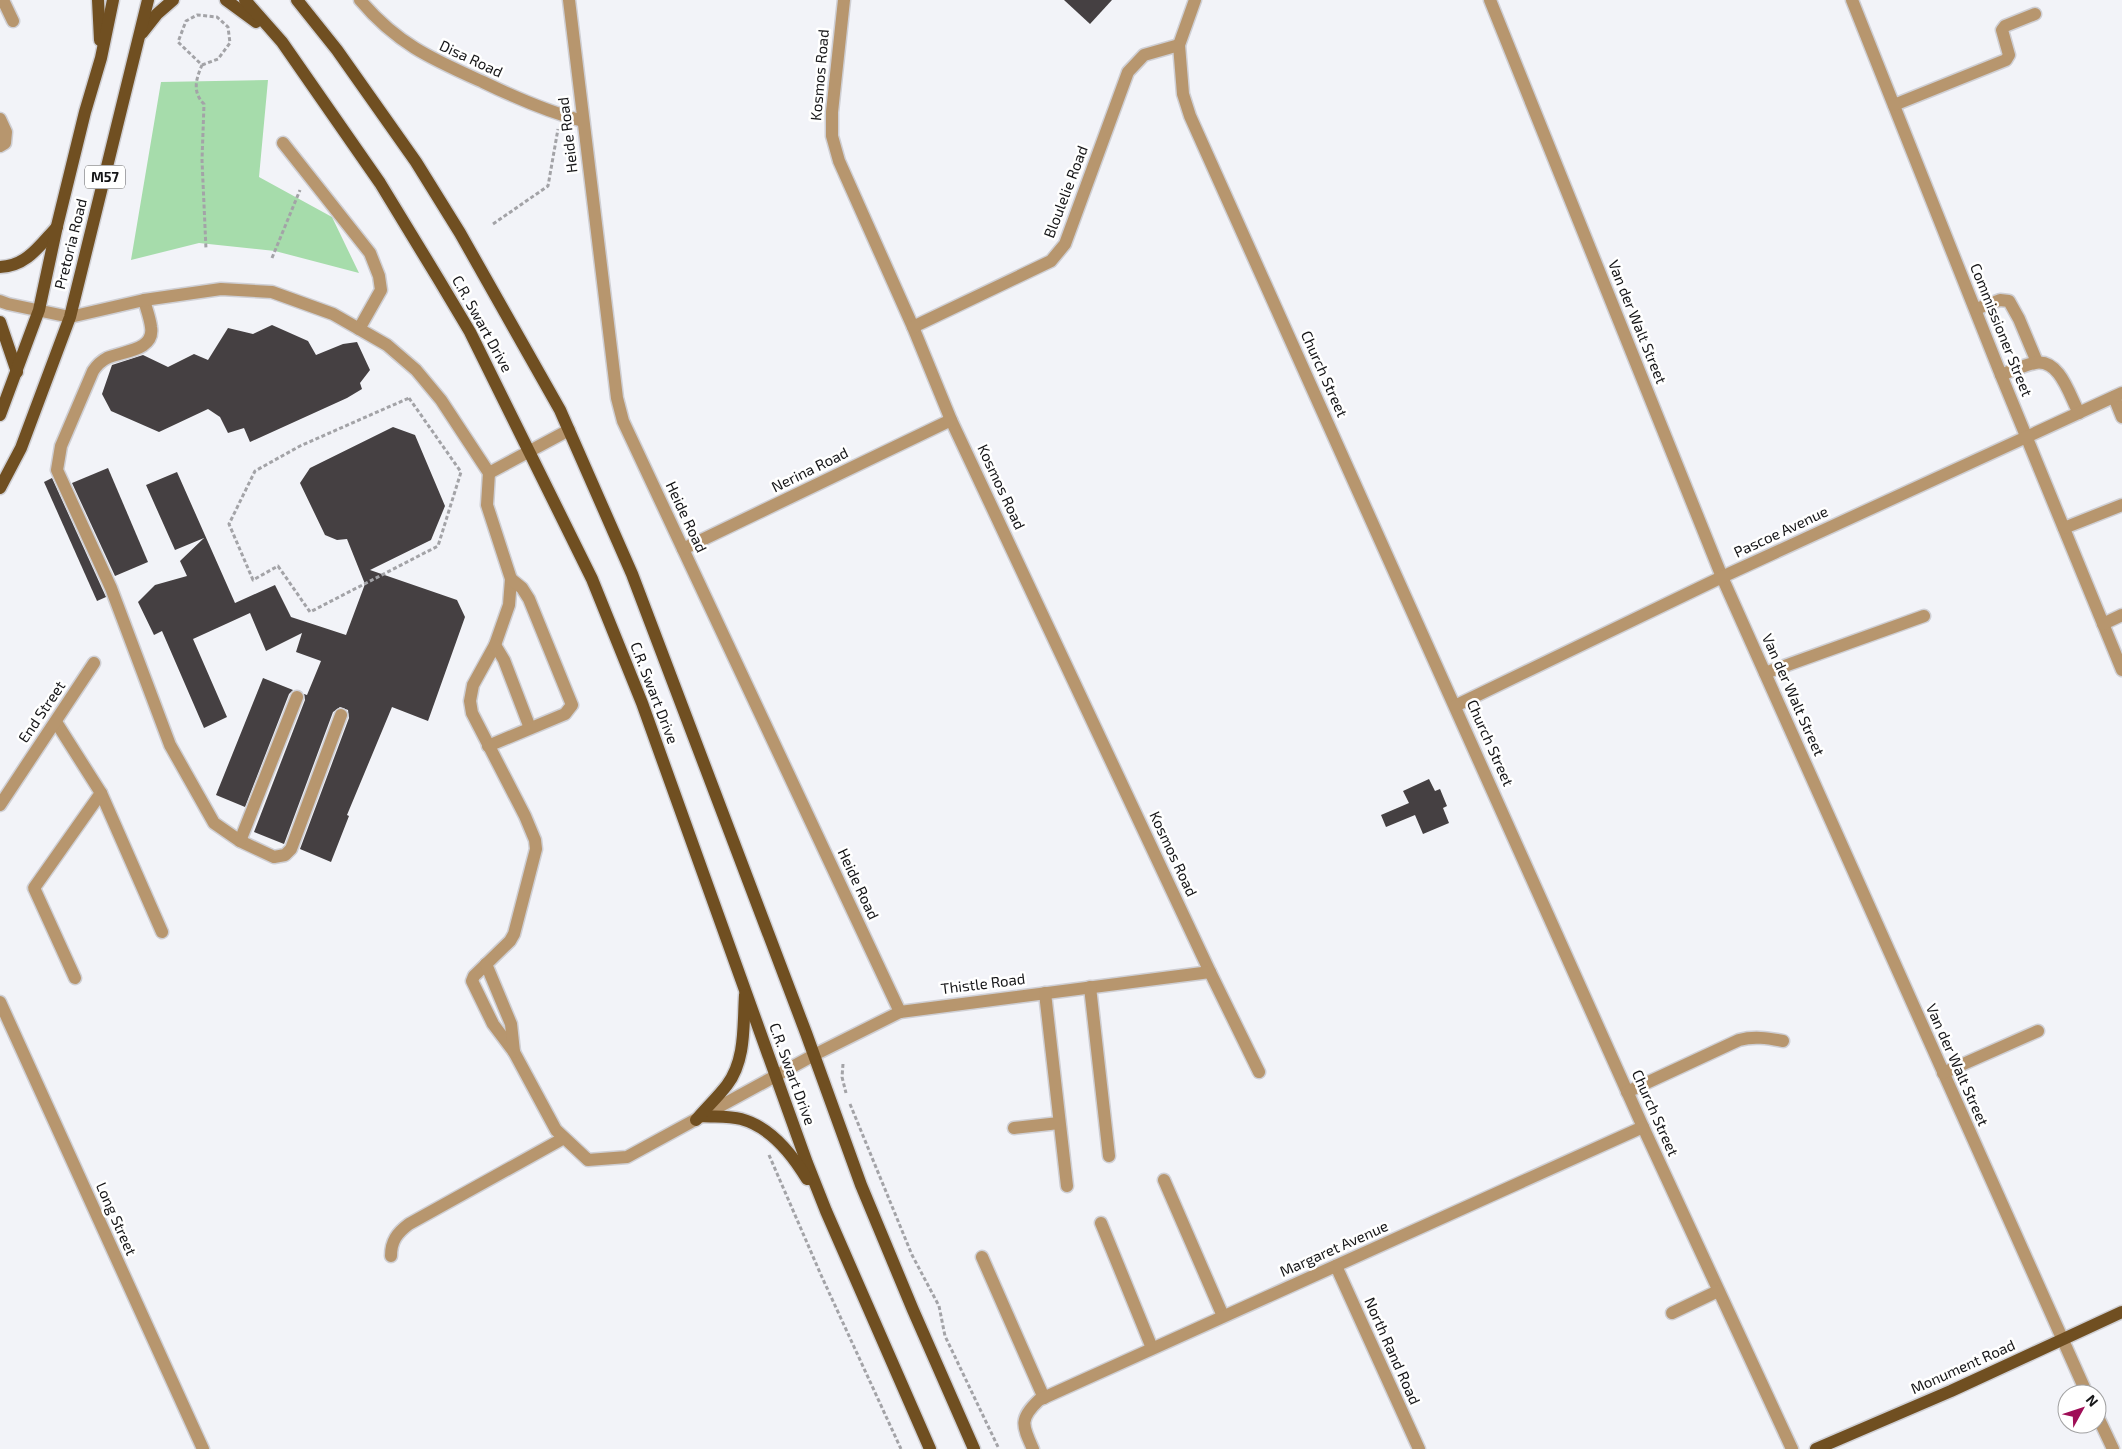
<svg xmlns="http://www.w3.org/2000/svg" width="2122" height="1449" viewBox="0 0 2122 1449" font-family="'Exo 2',sans-serif">
	<style>
		.green { fill: #a6dcab }
		.building { fill: #454042 }
		.lines { fill: none; stroke-linecap: round; stroke-linejoin: round }
		.minor-casing { stroke: #cfcfd4; stroke-width: 15 }
		.major-casing { stroke: #cfcfd4; stroke-width: 15 }
		.path { stroke: #a3a3a7; stroke-width: 3; stroke-dasharray: 4 2.5; stroke-linecap: butt }
		.minor { stroke: #b7966e; stroke-width: 12 }
		.major { stroke: #704f21; stroke-width: 12 }
		.labels { text-anchor: middle; stroke-width: 5; stroke-linejoin: round; paint-order: stroke }
		.shield { fill: #fff; stroke: #5b5b5d; stroke-width: 1 }
		.shield-label { font-size: 14px; font-weight: bold; fill: #151517 }
		.street-label { font-size: 15px; fill: #151517; stroke: #fff }
	</style>
	<rect width="100%" height="100%" fill="#f2f3f8"/>
	<!-- green -->
	<path class="green" d="M268,80L259,177L332,217L359,273L275,251L199,243L131,260L161,82Z"/>
	<!-- building -->
	<g class="building">
		<path d="M1064,0H1112L1090,24Z"/>
		<path d="M272,325L308,341L316,355L343,344L357,342L370,370L360,383L362,389L347,398L250,442L244,428L228,433L220,417L208,409L159,432L111,411L102,394L112,365L143,355L168,367L194,354L208,360L228,328L253,334Z"/>
		<path d="M393,427L415,435L445,506L431,540L370,570L457,600L465,617L428,721L392,707L347,815L349,816L331,862L300,849L349,718L348,710L340,707L333,712L284,844L254,832L305,700L304,694L307,695L321,661L296,652L302,633L266,651L250,613L193,639L227,717L204,728L162,631L154,635L138,602L155,585L187,576L180,561L204,538L175,550L146,485L177,472L235,603L275,585L291,617L346,635L365,584L347,539L337,540L325,535L300,483L310,468Z"/>
		<path d="M108,468L148,562L115,576L72,483Z"/>
		<path d="M52,478L106,597L97,601L44,482Z"/>
		<path d="M263,678L293,690L289,694L245,807L216,795Z"/>
		<path d="M1429,779L1435,791L1440,789L1447,806L1443,808L1449,823L1423,834L1415,815L1386,827L1381,815L1409,803L1403,791Z"/>
	</g>
	<g class="lines">
		<defs>
			<g id="minor">
				<path d="M3,0L13,21"/>
				<path d="M360,0C397,44 432,59 483,82C516,98 548,112 583,121"/>
				<path d="M569,0L617,398L623,421L900,1012"/>
				<path d="M844,0L832,112V136L839,161L913,327L951,420L1210,972L1259,1072"/>
				<path d="M1195,0L1179,45L1183,94L1190,116L1643,1127L1792,1449"/>
				<path d="M1490,0L1722,577L2087,1394"/>
				<path d="M1852,0L2001,375L2122,670"/>
				<path d="M1894,105L2006,60L2009,55L2002,30L2005,26L2035,14"/>
				<path d="M0,119L6,132L5,143L0,146"/>
				<path d="M283,143L370,253L379,276L381,290L359,329"/>
				<path d="M144,300C146,308 150,318 151,327C155,351 122,351 107,358C101,361 97,365 93,371L61,446L57,470L111,588L170,745L214,823L240,841L274,857L285,855L291,849L341,715"/>
				<path d="M0,301L8,304L70,317L144,300L221,289L272,292L333,314L387,345L416,370L441,400L489,473L487,505L511,579L509,605L495,645L473,685L470,701L472,713L525,816L535,840L536,849L514,934L510,941L474,976L472,981L493,1024L514,1052L556,1130L588,1160L627,1157L814,1055L900,1012L1210,972"/>
				<path d="M1976,309L2000,300L2009,301L2019,319L2037,362"/>
				<path d="M913,327L1051,261L1065,244L1128,72L1144,55L1179,45"/>
				<path d="M2001,375C2012,371 2024,365 2035,363C2060,358 2070,397 2079,413"/>
				<path d="M2114,397L2122,417"/>
				<path d="M489,473L569,430"/>
				<path d="M2064,528L2122,505"/>
				<path d="M683,549L951,420"/>
				<path d="M2103,624L2122,615"/>
				<path d="M495,645L504,660L530,728"/>
				<path d="M1765,673L1924,616"/>
				<path d="M1455,706L1722,577L2122,393"/>
				<path d="M56,722L101,793L162,932"/>
				<path d="M488,746L565,714L572,705L529,599L522,588L511,579"/>
				<path d="M0,805L94,663"/>
				<path d="M240,841L297,697"/>
				<path d="M486,964L511,1024L514,1052"/>
				<path d="M75,978L34,888L101,793"/>
				<path d="M1090,987L1109,1156"/>
				<path d="M1045,993L1067,1186"/>
				<path d="M0,1002L203,1449"/>
				<path d="M1943,1073L2038,1031"/>
				<path d="M1627,1092L1739,1040C1754,1036 1767,1038 1783,1041"/>
				<path d="M1014,1128L1059,1123"/>
				<path d="M1164,1180L1223,1316"/>
				<path d="M1101,1223L1152,1348"/>
				<path d="M391,1256C391,1241 397,1233 409,1224L564,1138"/>
				<path d="M982,1257L1044,1398"/>
				<path d="M1336,1266L1419,1449"/>
				<path d="M1672,1313L1718,1291"/>
				<path d="M2097,1415L2113,1449"/>
				<path d="M1033,1449C1022,1425 1019,1419 1039,1400L1643,1127"/>
			</g>
			<g id="major">
				<path d="M98,0L100,40"/>
				<path d="M226,0L256,22"/>
				<path d="M245,0L282,42L380,183L439,280L470,332L592,579L642,703L807,1163L826,1211L930,1449"/>
				<path d="M297,0L337,50L416,162L460,233L560,410L632,574L806,1033L861,1185L913,1310L974,1449"/>
				<path d="M142,33L157,14L173,0"/>
				<path d="M0,267C27,266 40,245 57,227"/>
				<path d="M0,322L17,372"/>
				<path d="M0,415L39,310L57,226L85,112L101,58L113,0"/>
				<path d="M0,488L21,448L70,317L148,0"/>
				<path d="M702,1116C714,1117 729,1116 741,1119C771,1127 792,1154 807,1179"/>
				<path d="M696,1120C706,1108 718,1097 727,1085C746,1060 743,1025 745,995"/>
				<path d="M1816,1449L1951,1391L2122,1312"/>
			</g>
		</defs>
		<!-- minor casing -->
		<use href="#minor" class="minor-casing"/>
		<!-- major casing -->
		<use href="#major" class="major-casing"/>
		<!-- path -->
		<g class="path">
			<path d="M202,65L218,59L230,43L228,27L217,17L197,15L186,21L178,42L202,65C196,79 192,92 204,104L202,160L206,249"/>
			<path d="M493,224L548,186L558,129"/>
			<path d="M272,258L300,190"/>
			<path d="M409,398L461,472L438,546L310,612L278,566L253,580L229,524L255,471L300,446Z"/>
			<path d="M843,1064L842,1077L846,1093"/>
			<path d="M850,1104L912,1255L939,1306L945,1336L999,1449"/>
			<path d="M769,1155L821,1275L901,1449"/>
		</g>
		<!-- minor -->
		<use href="#minor" class="minor"/>
		<!-- major -->
		<use href="#major" class="major"/>
	</g>
	<g class="labels">
		<!-- shield labels -->
		<rect class="shield" x="85" y="165.5" width="40" height="23" rx="4"/>
		<g class="shield-label">
			<text x="105" y="182">M57</text>
		</g>
		<!-- street labels -->
		<g class="street-label">
			<text transform="translate(471 59) rotate(25)" y="5">Disa Road</text>
			<text transform="translate(820 75) rotate(-85)" y="5">Kosmos Road</text>
			<text transform="translate(568 135) rotate(-97)" y="5">Heide Road</text>
			<text transform="translate(1066 192) rotate(-69)" y="5">Bloulelie Road</text>
			<text transform="translate(71 244) rotate(-76)" y="5">Pretoria Road</text>
			<text transform="translate(1637 322) rotate(68)" y="5">Van der Walt Street</text>
			<text transform="translate(482 324) rotate(61)" y="5">C.R. Swart Drive</text>
			<text transform="translate(2001 330) rotate(68)" y="5">Commissioner Street</text>
			<text transform="translate(1324 374) rotate(66)" y="5">Church Street</text>
			<text transform="translate(810 470) rotate(-26)" y="5">Nerina Road</text>
			<text transform="translate(1001 487) rotate(65)" y="5">Kosmos Road</text>
			<text transform="translate(686 517) rotate(65)" y="5">Heide Road</text>
			<text transform="translate(1781 532) rotate(-25)" y="5">Pascoe Avenue</text>
			<text transform="translate(654 693) rotate(69)" y="5">C.R. Swart Drive</text>
			<text transform="translate(1793 695) rotate(66)" y="5">Van der Walt Street</text>
			<text transform="translate(42 712) rotate(-56)" y="5">End Street</text>
			<text transform="translate(1490 743) rotate(66)" y="5">Church Street</text>
			<text transform="translate(1173 854) rotate(65)" y="5">Kosmos Road</text>
			<text transform="translate(858 884) rotate(65)" y="5">Heide Road</text>
			<text transform="translate(983 984) rotate(-7)" y="5">Thistle Road</text>
			<text transform="translate(1957 1065) rotate(66)" y="5">Van der Walt Street</text>
			<text transform="translate(792 1074) rotate(70)" y="5">C.R. Swart Drive</text>
			<text transform="translate(1655 1113) rotate(66)" y="5">Church Street</text>
			<text transform="translate(116 1219) rotate(66)" y="5">Long Street</text>
			<text transform="translate(1334 1249) rotate(-24)" y="5">Margaret Avenue</text>
			<text transform="translate(1392 1351) rotate(66)" y="5">North Rand Road</text>
			<text transform="translate(1963 1367) rotate(-24)" y="5">Monument Road</text>
		</g>
	</g>
	<!-- north arrow -->
	<g transform="translate(2082 1409) rotate(50)"><circle r="24" fill="#ffffff" stroke="#a1a1a2"/>
	<path d="M0-4L9 19L0 12L-9 19Z" fill="#9f0e57"/>
	<text y="-8" font-size="14" font-weight="bold" text-anchor="middle" fill="#151517">N</text>
	</g>
</svg>
